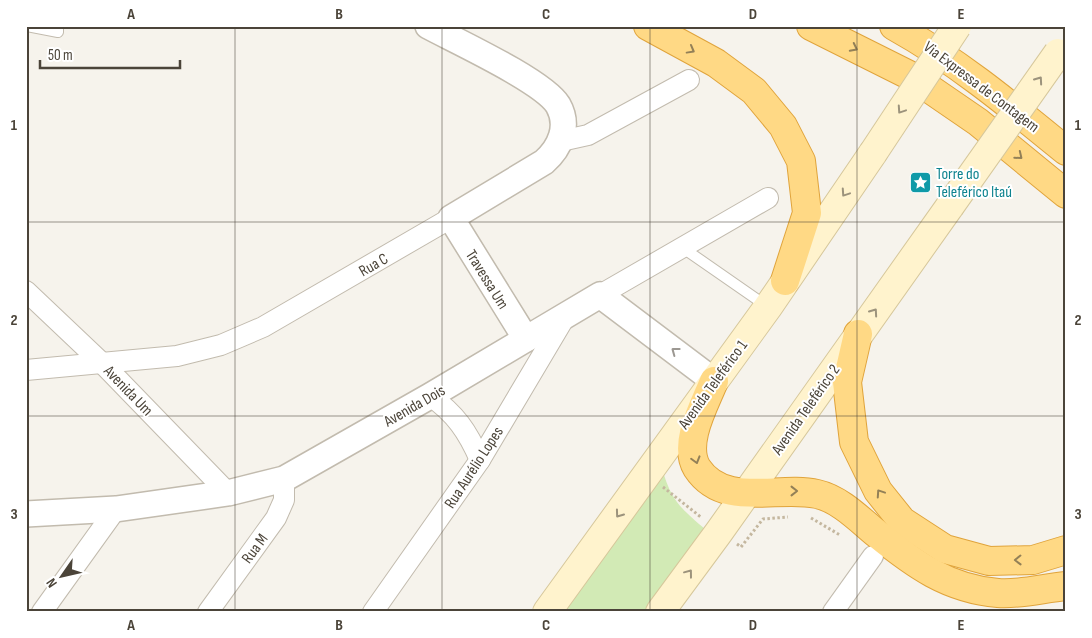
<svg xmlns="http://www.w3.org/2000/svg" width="1092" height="638" viewBox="0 0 1092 638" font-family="'Sofia Sans Condensed',sans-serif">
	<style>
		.park { fill: #d2eab5 }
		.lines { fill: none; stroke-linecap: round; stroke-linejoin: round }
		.service-casing { stroke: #c2bbae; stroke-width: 12 }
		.minor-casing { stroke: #c2bbae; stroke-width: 22 }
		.tertiary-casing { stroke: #c2bbae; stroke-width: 28 }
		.secondary-casing { stroke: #d6c79b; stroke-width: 30 }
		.trunk-casing { stroke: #e0a43c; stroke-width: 30 }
		.path { stroke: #c4b79f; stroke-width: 3; stroke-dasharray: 2.5 2.5; stroke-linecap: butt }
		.service { stroke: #fff; stroke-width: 10 }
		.minor { stroke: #fff; stroke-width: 20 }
		.tertiary { stroke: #fff; stroke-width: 25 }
		.secondary { stroke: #fff3cd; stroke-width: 28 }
		.trunk { stroke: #ffd985; stroke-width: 28 }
		.secondary-bridge-casing { stroke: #d6c79b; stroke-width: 30; stroke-linecap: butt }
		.secondary-bridge { stroke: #fff3cd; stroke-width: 28 }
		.oneway { stroke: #938057 }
		.oneway2 { stroke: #9c937c }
		.oneway3 { stroke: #9c9892 }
		.grid { fill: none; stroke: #4b4439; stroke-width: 1; stroke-opacity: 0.55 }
		.labels { text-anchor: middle; stroke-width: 4; stroke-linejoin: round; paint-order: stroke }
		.street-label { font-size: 16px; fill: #4b4439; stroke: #fff }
		.culture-label { font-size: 16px; fill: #0d838f; stroke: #fff; text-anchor: start }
		.neatline { fill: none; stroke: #4b4439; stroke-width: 2 }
		.grid-label { font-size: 16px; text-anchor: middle; font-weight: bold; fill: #4b4439 }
	</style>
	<rect width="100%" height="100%" fill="#f6f3ec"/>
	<!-- park -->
	<path class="park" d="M661,464C670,499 679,507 705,529L647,612H557Z"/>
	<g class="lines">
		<defs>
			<g id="service">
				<path d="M27,26L58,32V26"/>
				<path d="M683,248L768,307"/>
			</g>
			<g id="minor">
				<path d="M561,141L588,135L689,80"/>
				<path d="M26,291L102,363L228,493"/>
				<path d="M600,295L768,198"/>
				<path d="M26,370L177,356L221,345L263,327L451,218"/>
				<path d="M430,396C455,413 468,432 480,460"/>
				<path d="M42,612L116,509"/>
				<path d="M208,612L276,518L284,500V479"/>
				<path d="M373,612L480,460L565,317"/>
				<path d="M833,612L873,556"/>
			</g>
			<g id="tertiary">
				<path d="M428,26C456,41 543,81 558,105C570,126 560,148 544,162L451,218L526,339"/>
				<path d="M26,514L116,509L228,493L284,479L430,396L600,295L714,381"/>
			</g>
			<g id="secondary">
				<path d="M547,612L768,307L873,153"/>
				<path d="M660,612L719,532L950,206"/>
			</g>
			<g id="trunk">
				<path d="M648,26L716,63L754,91L783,126L801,161L807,213L785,281"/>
				<path d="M811,26L911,76L978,122L1066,194"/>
				<path d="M894,26C957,61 1011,106 1066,151"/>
				<path d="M858,334L847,382L854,442L878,491L902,521L945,549L989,561L1033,560L1066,550"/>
				<path d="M714,381C705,404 682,443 697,468C724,509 778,485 817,494C840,499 860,520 877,534C914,564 948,589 998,593C1019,595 1044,588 1066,586"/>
			</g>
		</defs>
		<!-- service casing -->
		<use href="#service" class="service-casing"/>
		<!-- minor casing -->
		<use href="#minor" class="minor-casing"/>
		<!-- tertiary casing -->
		<use href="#tertiary" class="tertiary-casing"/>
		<!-- secondary casing -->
		<use href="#secondary" class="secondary-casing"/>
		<!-- trunk casing -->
		<use href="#trunk" class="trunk-casing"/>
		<!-- path -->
		<g class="path">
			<path d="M663,487L702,518"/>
			<path d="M811,518L840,535"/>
			<path d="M737,544L741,547L763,519L788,517"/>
		</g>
		<!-- service -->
		<use href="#service" class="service"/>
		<!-- minor -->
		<use href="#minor" class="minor"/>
		<!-- tertiary -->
		<use href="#tertiary" class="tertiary"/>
		<!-- secondary -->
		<use href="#secondary" class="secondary"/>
		<!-- trunk -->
		<use href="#trunk" class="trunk"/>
		<defs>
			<g id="secondary-bridge">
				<path d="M873,153L957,26"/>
				<path d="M950,206L1058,53"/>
			</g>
		</defs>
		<!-- secondary-bridge casing -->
		<use href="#secondary-bridge" class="secondary-bridge-casing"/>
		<!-- secondary-bridge -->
		<use href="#secondary-bridge" class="secondary-bridge"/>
	</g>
	<!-- one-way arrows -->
	<defs><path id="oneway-chevron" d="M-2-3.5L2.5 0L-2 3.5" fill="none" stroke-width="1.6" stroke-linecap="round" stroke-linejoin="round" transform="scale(1.25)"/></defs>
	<g class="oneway">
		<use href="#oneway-chevron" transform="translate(854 48) rotate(27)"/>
		<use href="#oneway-chevron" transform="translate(691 50) rotate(29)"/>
		<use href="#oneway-chevron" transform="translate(1019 156) rotate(39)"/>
		<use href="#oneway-chevron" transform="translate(696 460) rotate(74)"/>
		<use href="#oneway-chevron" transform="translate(794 491)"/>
		<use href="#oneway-chevron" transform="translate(880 493) rotate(-124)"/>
		<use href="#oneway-chevron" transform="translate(1018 560) rotate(179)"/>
	</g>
	<g class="oneway2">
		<use href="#oneway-chevron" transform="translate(1039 80) rotate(-55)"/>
		<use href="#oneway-chevron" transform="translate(901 110) rotate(124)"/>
		<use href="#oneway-chevron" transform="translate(845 193) rotate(124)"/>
		<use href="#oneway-chevron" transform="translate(874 312) rotate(-55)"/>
		<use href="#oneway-chevron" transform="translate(619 514) rotate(126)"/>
		<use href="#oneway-chevron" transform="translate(689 573) rotate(-53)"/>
	</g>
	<use class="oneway3" href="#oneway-chevron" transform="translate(675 351) rotate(-143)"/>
	<!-- grid -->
	<path class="grid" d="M235,26V612M442,26V612M650,26V612M857,26V612M26,222H1066M26,416H1066"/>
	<!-- icons -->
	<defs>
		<symbol id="sight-square" viewBox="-11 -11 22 22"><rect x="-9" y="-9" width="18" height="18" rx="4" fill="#0f9aa8" stroke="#fff"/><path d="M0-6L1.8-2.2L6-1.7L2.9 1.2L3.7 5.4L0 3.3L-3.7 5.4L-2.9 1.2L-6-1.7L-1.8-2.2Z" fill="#fff"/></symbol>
	</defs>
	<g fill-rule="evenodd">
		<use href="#sight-square" x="908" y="170" width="25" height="25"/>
	</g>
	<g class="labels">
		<!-- street labels -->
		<g class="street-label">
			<text transform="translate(982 86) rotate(37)" y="6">Via Expressa de Contagem</text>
			<text transform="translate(373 264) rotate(-30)" y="6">Rua C</text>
			<text transform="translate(488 279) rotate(58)" y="6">Travessa Um</text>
			<text transform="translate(712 384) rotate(-54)" y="6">Avenida Teleférico 1</text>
			<text transform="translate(129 390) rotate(46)" y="6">Avenida Um</text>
			<text transform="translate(414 405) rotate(-30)" y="6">Avenida Dois</text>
			<text transform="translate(805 409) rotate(-55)" y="6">Avenida Teleférico 2</text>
			<text transform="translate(473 467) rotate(-57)" y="6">Rua Aurélio Lopes</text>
			<text transform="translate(254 548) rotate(-54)" y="6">Rua M</text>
		</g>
		<!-- culture labels -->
		<g class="culture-label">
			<text x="936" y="179">Torre do<tspan x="936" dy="18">Teleférico Itaú</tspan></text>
		</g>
	</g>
	<!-- border -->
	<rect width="1092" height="638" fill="none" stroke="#ffffff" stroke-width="55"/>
	<!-- north arrow -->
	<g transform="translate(62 576) rotate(236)" stroke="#ffffff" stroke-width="4" paint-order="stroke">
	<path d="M0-4L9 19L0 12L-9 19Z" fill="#4b4439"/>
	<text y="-8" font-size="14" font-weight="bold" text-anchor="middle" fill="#4b4439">N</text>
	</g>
	<!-- scale -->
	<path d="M40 60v8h140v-8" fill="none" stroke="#4b4439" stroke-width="2.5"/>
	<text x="48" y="60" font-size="15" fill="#4b4439" stroke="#ffffff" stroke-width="4" paint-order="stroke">50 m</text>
	<rect x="28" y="28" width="1036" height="582" class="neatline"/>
	<g class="grid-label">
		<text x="131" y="19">A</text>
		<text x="339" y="19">B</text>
		<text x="546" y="19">C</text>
		<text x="753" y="19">D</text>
		<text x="961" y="19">E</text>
		<text x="14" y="130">1</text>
		<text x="1078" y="130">1</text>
		<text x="14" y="325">2</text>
		<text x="1078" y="325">2</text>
		<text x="14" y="519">3</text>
		<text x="1078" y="519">3</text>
		<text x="131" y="630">A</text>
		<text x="339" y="630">B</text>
		<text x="546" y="630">C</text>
		<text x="753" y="630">D</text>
		<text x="961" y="630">E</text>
	</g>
</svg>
